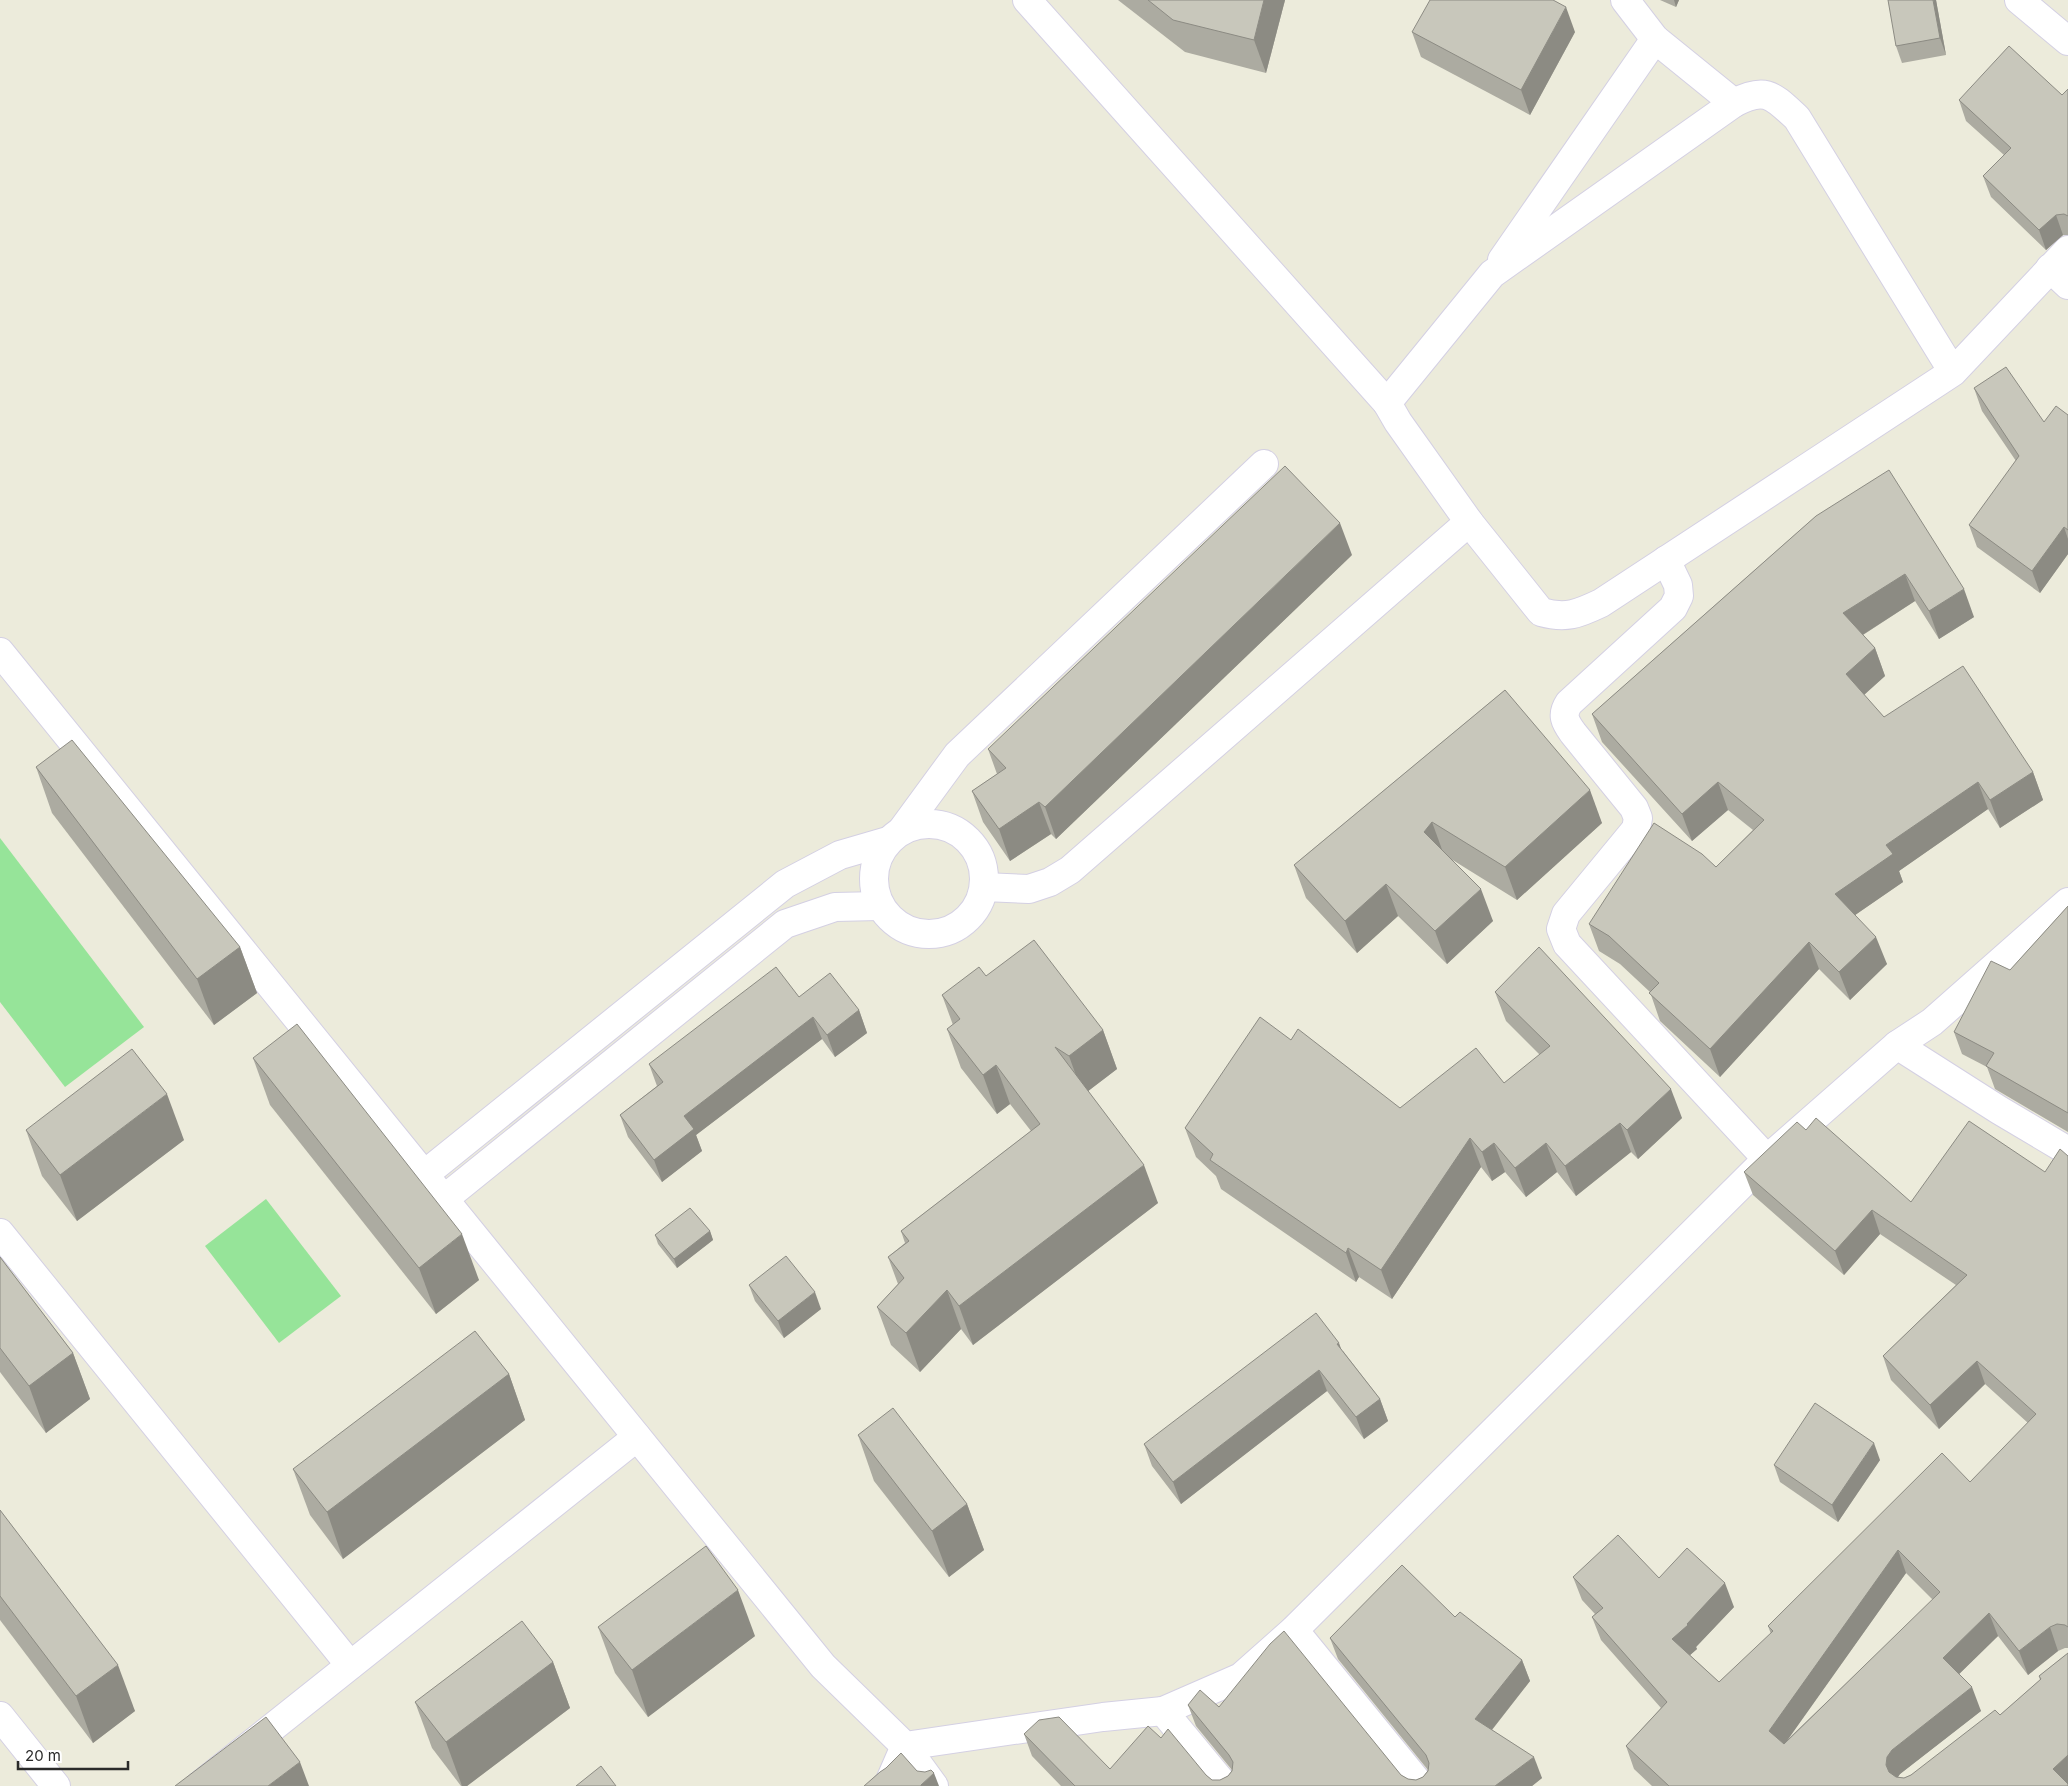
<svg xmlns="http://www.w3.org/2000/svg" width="2068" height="1786" viewBox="0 0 2068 1786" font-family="Inter,sans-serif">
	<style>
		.green { fill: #96e499 }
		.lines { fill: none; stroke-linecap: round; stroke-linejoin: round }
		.minor-casing { stroke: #d4d0e3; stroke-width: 30 }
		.tertiary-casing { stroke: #d4d0e3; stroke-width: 30 }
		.minor { stroke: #fff; stroke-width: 28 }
		.tertiary { stroke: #fff; stroke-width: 28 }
		.wall { fill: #acaba1; fill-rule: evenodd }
		.shaded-wall { fill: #8c8b83 }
		.building { fill: #c8c7bb; stroke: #8c8b83; fill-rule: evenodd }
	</style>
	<rect width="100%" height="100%" fill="#ecebdb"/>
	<!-- green -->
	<g class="green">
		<path d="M0,838L144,1027L65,1087L0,1002Z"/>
		<path d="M266,1199L341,1296L279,1343L205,1246Z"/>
	</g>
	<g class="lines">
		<defs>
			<g id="minor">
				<path d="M1027,0L1387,403"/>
				<path d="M1625,0L1655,39L1734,103"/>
				<path d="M2019,0L2068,41"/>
				<path d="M1502,260L1655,39"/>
				<path d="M2050,268L2068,285"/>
				<path d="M1953,372L1797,118C1773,96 1766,86 1734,103L1492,274L1387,403L1398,422L1469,522L1541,612C1566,619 1578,614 1601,603L1953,372L2068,250"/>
				<path d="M1666,560L1678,585L1679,596L1673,608L1569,703C1561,715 1565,722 1573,733L1634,808L1638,818L1636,829L1566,914L1561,929L1567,944L1767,1159"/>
				<circle cx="929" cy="879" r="55"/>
				<path d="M902,830L957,755L1264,464"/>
				<path d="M984,887L1029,889L1050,882L1070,870L1469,522"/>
				<path d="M1897,1045L1932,1022L2068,902"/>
				<path d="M425,1174L785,884L840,855L888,841"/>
				<path d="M444,1199L785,924L835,907L879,906"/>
				<path d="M0,1233L350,1665"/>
				<path d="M1294,1630L1421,1786"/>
				<path d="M1163,1711L1225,1786"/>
				<path d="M0,1716L56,1786"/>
				<path d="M199,1786L637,1437"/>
				<path d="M886,1786L889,1783L905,1746L934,1786"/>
			</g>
			<path id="tertiary" d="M0,652L823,1666L905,1746L1103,1717L1163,1711L1241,1677L1294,1630L1767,1159L1897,1045L1999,1110L2068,1151"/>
		</defs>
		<!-- minor casing -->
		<use href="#minor" class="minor-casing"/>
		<!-- tertiary casing -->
		<use href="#tertiary" class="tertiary-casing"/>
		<!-- minor -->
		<use href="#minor" class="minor"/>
		<!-- tertiary -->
		<use href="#tertiary" class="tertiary"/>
	</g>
	<!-- wall -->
	<g class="wall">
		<path d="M1118,0H1285L1266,73L1185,52Z"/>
		<path d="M1660,0H1679L1676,7Z"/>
		<path d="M1936,0L1946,55L1902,63L1896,46Z"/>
		<path d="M1412,32H1575L1530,115L1421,57Z"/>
		<path d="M2068,89V235H2063L2046,250L1991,197L1983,176L2004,155L1966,121L1959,100L2062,95Z"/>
		<path d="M1974,388L2044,422L2068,415V554L2040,593L1977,547L1969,525L2016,461L1982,411Z"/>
		<path d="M1816,516L1974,617L1939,639L1915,601L1863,635L1875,648L1885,676L1864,695L1884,717L2033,772L2043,800L2000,828L1988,809L1899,871L1903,882L1855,915L1887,964L1850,1000L1819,969L1720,1077L1660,1021L1650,992L1620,964L1599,951L1589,924L1716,867L1753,830L1728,810L1692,841L1602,742L1592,714Z"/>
		<path d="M1352,555L1056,839L1051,834L1010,861L983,822L972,791L997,774L988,749Z"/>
		<path d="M1505,690L1602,823L1517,900L1451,859L1493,921L1447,964L1398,916L1357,953L1306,898L1294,865Z"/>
		<path d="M36,767L240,947L257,993L214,1025L52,813Z"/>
		<path d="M2068,906V1132L1995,1089L1987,1067L1962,1054L1954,1032Z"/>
		<path d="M986,976L1103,1030L1117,1069L1088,1091L1158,1203L973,1345L961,1329L920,1372L891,1345L877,1307L898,1284L888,1257L905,1243L901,1231L1031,1131L1010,1104L997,1114L961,1068L947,1029L953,1025L942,995Z"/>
		<path d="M1495,992L1682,1118L1638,1159L1631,1152L1576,1196L1557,1172L1526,1197L1505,1172L1492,1181L1481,1167L1392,1299L1359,1277L1356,1282L1221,1189L1216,1176L1196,1157L1185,1128L1291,1040L1400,1108L1504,1083L1540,1055L1506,1021Z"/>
		<path d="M799,997L859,1010L867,1033L835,1057L822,1039L696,1135L702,1151L662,1182L628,1137L620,1115L657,1086L649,1064Z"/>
		<path d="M253,1058L479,1280L436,1314L270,1105Z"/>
		<path d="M26,1130L184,1140L77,1221L42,1176Z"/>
		<path d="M1806,1130L1911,1202L2045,1172L2068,1156V1648H2065L2058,1651L2028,1675L1998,1636L1959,1674L1981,1711L1900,1774L1898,1777L1904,1778L1911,1775L2000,1715L2040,1680L2039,1676L2068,1653V1786H1652L1634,1769L1626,1746L1661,1708L1601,1640L1592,1617L1595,1614L1582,1600L1573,1577L1659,1578L1734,1607L1696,1647L1697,1649L1690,1655L1719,1682L1771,1634L1768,1626L1970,1482L2028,1423L1985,1384L1939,1429L1891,1380L1883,1356L1956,1285L1880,1234L1844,1275L1753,1195L1744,1172ZM1906,1573L1933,1600L1787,1740Z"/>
		<path d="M710,1231L713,1240L677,1268L658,1244L655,1235Z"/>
		<path d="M0,1257L73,1353L90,1399L46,1433L0,1372Z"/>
		<path d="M749,1285L821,1309L784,1338L755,1301Z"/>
		<path d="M1343,1351L1380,1399L1388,1421L1364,1439L1327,1391L1181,1504L1152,1466L1144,1444Z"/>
		<path d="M509,1374L525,1420L343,1559L310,1515L293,1469Z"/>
		<path d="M858,1435L967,1504L984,1550L949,1577L874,1481Z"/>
		<path d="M1880,1460L1838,1522L1780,1482L1774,1465Z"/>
		<path d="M0,1510L135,1711L93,1743L0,1620Z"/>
		<path d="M1455,1617L1522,1660L1530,1681L1492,1730L1542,1778L1532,1786H1061L1032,1756L1024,1734L1110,1769L1161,1738L1206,1775L1212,1780H1220L1228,1776L1232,1770L1196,1726L1188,1705L1219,1707L1401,1775L1408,1779L1416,1780L1423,1777L1428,1770L1338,1659L1330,1638Z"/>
		<path d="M598,1627L755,1636L648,1717L615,1673Z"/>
		<path d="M553,1662L570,1708L467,1786H461L432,1748L415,1702Z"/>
	</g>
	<!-- shaded-wall -->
	<g class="shaded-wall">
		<path d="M1264,0H1285L1266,73L1254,40Z"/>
		<path d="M1674,0H1679L1676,7Z"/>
		<path d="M1933,0H1936L1946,55L1940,38Z"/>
		<path d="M1566,7L1575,32L1530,115L1521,90Z"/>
		<path d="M2056,215L2063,235L2046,250L2039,230Z"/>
		<path d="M1340,523L1352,555L1056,839L1045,807Z"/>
		<path d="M2064,527L2068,539V554L2040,593L2032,571Z"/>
		<path d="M1905,574L1915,601L1853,641L1843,613Z"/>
		<path d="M1964,589L1974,617L1939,639L1929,611Z"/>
		<path d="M1875,648L1885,676L1856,702L1846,674Z"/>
		<path d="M2033,772L2043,800L2000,828L1990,800Z"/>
		<path d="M1718,782L1728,810L1692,841L1682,814Z"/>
		<path d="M1978,782L1988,809L1899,871L1903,882L1845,922L1835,894L1886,845Z"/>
		<path d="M1590,790L1602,823L1517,900L1505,867Z"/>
		<path d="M1039,802L1051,834L1010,861L999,829Z"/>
		<path d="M1432,822L1444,855L1424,832Z"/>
		<path d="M1386,884L1398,916L1357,953L1345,921Z"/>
		<path d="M1481,889L1493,921L1447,964L1435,931Z"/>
		<path d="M1876,937L1887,964L1850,1000L1839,972Z"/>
		<path d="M1809,942L1819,969L1720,1077L1710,1049Z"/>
		<path d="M240,947L257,993L214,1025L197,979Z"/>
		<path d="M859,1010L867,1033L835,1057L827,1035Z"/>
		<path d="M813,1017L822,1039L696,1135L702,1151L662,1182L654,1160L684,1116Z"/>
		<path d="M1103,1030L1117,1069L1083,1095L1069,1056Z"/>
		<path d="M996,1065L1010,1104L997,1114L983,1075Z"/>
		<path d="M1671,1089L1682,1118L1638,1159L1627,1130Z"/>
		<path d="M167,1094L184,1140L77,1221L60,1175Z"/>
		<path d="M1620,1123L1631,1152L1576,1196L1565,1166Z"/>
		<path d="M1470,1138L1481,1167L1392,1299L1381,1270Z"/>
		<path d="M1494,1143L1505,1172L1492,1181L1482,1152Z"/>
		<path d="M1546,1143L1557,1172L1526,1197L1515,1168Z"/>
		<path d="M1144,1165L1158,1203L973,1345L959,1306Z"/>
		<path d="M1872,1210L1880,1234L1844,1275L1835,1251Z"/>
		<path d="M710,1231L713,1240L677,1268L674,1259Z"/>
		<path d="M462,1234L479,1280L436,1314L419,1268Z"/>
		<path d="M1348,1248L1359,1277L1356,1282L1346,1253Z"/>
		<path d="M947,1290L961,1329L920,1372L906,1333Z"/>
		<path d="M815,1292L821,1309L784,1338L778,1321Z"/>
		<path d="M1339,1343L1347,1365L1337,1344Z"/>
		<path d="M73,1353L90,1399L46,1433L29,1386Z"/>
		<path d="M1977,1361L1985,1384L1939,1429L1930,1405Z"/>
		<path d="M1319,1370L1327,1391L1181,1504L1173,1482Z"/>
		<path d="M509,1374L525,1420L343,1559L327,1512Z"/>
		<path d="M1380,1399L1388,1421L1364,1439L1356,1417Z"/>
		<path d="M1874,1443L1880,1460L1838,1522L1832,1505Z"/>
		<path d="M967,1504L984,1550L949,1577L932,1531Z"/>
		<path d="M1898,1550L1906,1573L1777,1755L1769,1731Z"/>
		<path d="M1725,1583L1734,1607L1696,1647L1697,1649L1681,1663L1672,1639Z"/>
		<path d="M738,1590L755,1636L648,1717L632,1670Z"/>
		<path d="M1989,1613L1998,1636L1952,1681L1943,1658Z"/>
		<path d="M2050,1627L2058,1651L2028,1675L2019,1651Z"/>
		<path d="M1522,1660L1530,1681L1483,1741L1475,1719Z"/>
		<path d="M553,1662L570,1708L467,1786H462L446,1742Z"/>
		<path d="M118,1665L135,1711L93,1743L76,1696Z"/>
		<path d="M1972,1687L1981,1711L1900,1774L1895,1781V1786L1886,1765L1887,1757L1892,1750Z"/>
		<path d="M2068,1755V1786L2053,1769Z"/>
		<path d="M1534,1757L1542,1778L1532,1786H1495Z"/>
		<path d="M300,1762L309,1786H268Z"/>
		<path d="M934,1773L939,1786H921V1785Z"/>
	</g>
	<!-- building -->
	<g class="building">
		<path d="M1148,0H1264L1254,40L1173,20Z"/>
		<path d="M1430,0H1553L1566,7L1521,90L1412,32Z"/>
		<path d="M1888,0H1933L1940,38L1896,46Z"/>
		<path d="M2009,46L2062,95L2068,89V216L2064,214L2056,215L2039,230L1983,176L2011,148L1959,100Z"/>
		<path d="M2006,367L2044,422L2056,406L2068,415V530L2064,527L2032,571L1969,525L2019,456L1974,388Z"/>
		<path d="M1285,466L1340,523L1045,807L1039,802L999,829L972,791L1006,768L988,749Z"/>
		<path d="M1889,470L1964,589L1929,611L1905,574L1843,613L1875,648L1846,674L1884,717L1963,666L2033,772L1990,800L1978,782L1886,845L1893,854L1835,894L1876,937L1839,972L1809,942L1710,1049L1649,993L1659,983L1609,936L1589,924L1654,823L1702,854L1716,867L1764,820L1718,782L1682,814L1592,714L1816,516Z"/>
		<path d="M1505,690L1590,790L1505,867L1432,822L1424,832L1481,889L1435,931L1386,884L1345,921L1294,865Z"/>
		<path d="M72,740L240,947L197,979L36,767Z"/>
		<path d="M2068,906V1113L1986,1066L1994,1053L1954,1032L1991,961L2010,970Z"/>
		<path d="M1034,940L1103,1030L1069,1056L1055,1047L1144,1165L959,1306L947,1290L906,1333L877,1307L904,1278L888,1257L909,1241L901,1231L1040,1124L996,1065L983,1075L947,1029L960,1019L942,995L979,967L986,976Z"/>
		<path d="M1539,947L1671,1089L1627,1130L1620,1123L1565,1166L1546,1143L1515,1168L1494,1143L1482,1152L1470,1138L1381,1270L1348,1248L1346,1253L1210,1160L1213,1154L1185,1128L1260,1017L1291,1040L1298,1029L1400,1108L1476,1048L1504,1083L1550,1046L1495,992Z"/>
		<path d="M776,967L799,997L830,973L859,1010L827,1035L813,1017L684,1116L694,1129L654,1160L620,1115L663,1082L649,1064Z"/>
		<path d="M297,1024L462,1234L419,1268L253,1058Z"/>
		<path d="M132,1049L167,1094L60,1175L26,1130Z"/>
		<path d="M1816,1118L1911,1202L1969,1121L2045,1172L2060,1149L2068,1156V1627L2065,1625L2057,1624L2050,1627L2019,1651L1989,1613L1943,1658L1972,1687L1892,1750L1887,1757L1886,1765L1889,1772L1896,1777L1904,1778L1911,1775L1995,1710L2000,1715L2041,1679L2039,1676L2068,1653V1755L2053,1769L2068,1784V1786H1669L1626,1746L1667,1702L1592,1617L1603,1608L1573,1577L1618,1535L1659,1578L1687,1548L1725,1583L1687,1624L1688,1625L1672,1639L1719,1682L1773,1631L1768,1626L1942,1453L1970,1482L2036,1414L1977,1361L1930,1405L1883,1356L1967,1275L1872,1210L1835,1251L1744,1172L1797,1122L1806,1130ZM1898,1550L1940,1592L1784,1744L1769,1731Z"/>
		<path d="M690,1208L710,1231L674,1259L655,1235Z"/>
		<path d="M786,1256L815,1292L778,1321L749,1285Z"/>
		<path d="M0,1257L73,1353L29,1386L0,1348Z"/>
		<path d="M1316,1313L1339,1343L1337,1344L1380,1399L1356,1417L1319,1370L1173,1482L1144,1444Z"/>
		<path d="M475,1331L509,1374L327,1512L293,1469Z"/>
		<path d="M1815,1403L1874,1443L1832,1505L1774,1465Z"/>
		<path d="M893,1408L967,1504L932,1531L858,1435Z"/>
		<path d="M0,1510L118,1665L76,1696L0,1596Z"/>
		<path d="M706,1546L738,1590L632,1670L598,1627Z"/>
		<path d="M1402,1565L1455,1617L1460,1612L1522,1660L1475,1719L1534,1757L1495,1786H1075L1024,1734L1039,1720L1059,1717L1110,1769L1148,1726L1161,1738L1168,1729L1206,1775L1212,1780H1220L1228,1776L1232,1771L1233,1762L1229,1755L1188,1705L1200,1690L1219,1707L1270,1644L1284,1631L1401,1775L1408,1779L1416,1780L1423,1777L1428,1771L1429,1763L1426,1755L1330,1638Z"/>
		<path d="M522,1621L553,1662L446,1742L415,1702Z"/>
		<path d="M266,1717L300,1762L268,1786H175Z"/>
		<path d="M901,1753L917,1771L925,1772L931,1770L934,1773L921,1785V1786H864L880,1772L886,1768Z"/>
		<path d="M601,1766L616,1786H576Z"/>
	</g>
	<!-- scale -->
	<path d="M18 1761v8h110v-8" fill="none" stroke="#2a2a2a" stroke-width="2.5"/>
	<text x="25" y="1761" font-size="15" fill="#2a2a2a" stroke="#ffffff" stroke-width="4" paint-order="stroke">20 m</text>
</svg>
